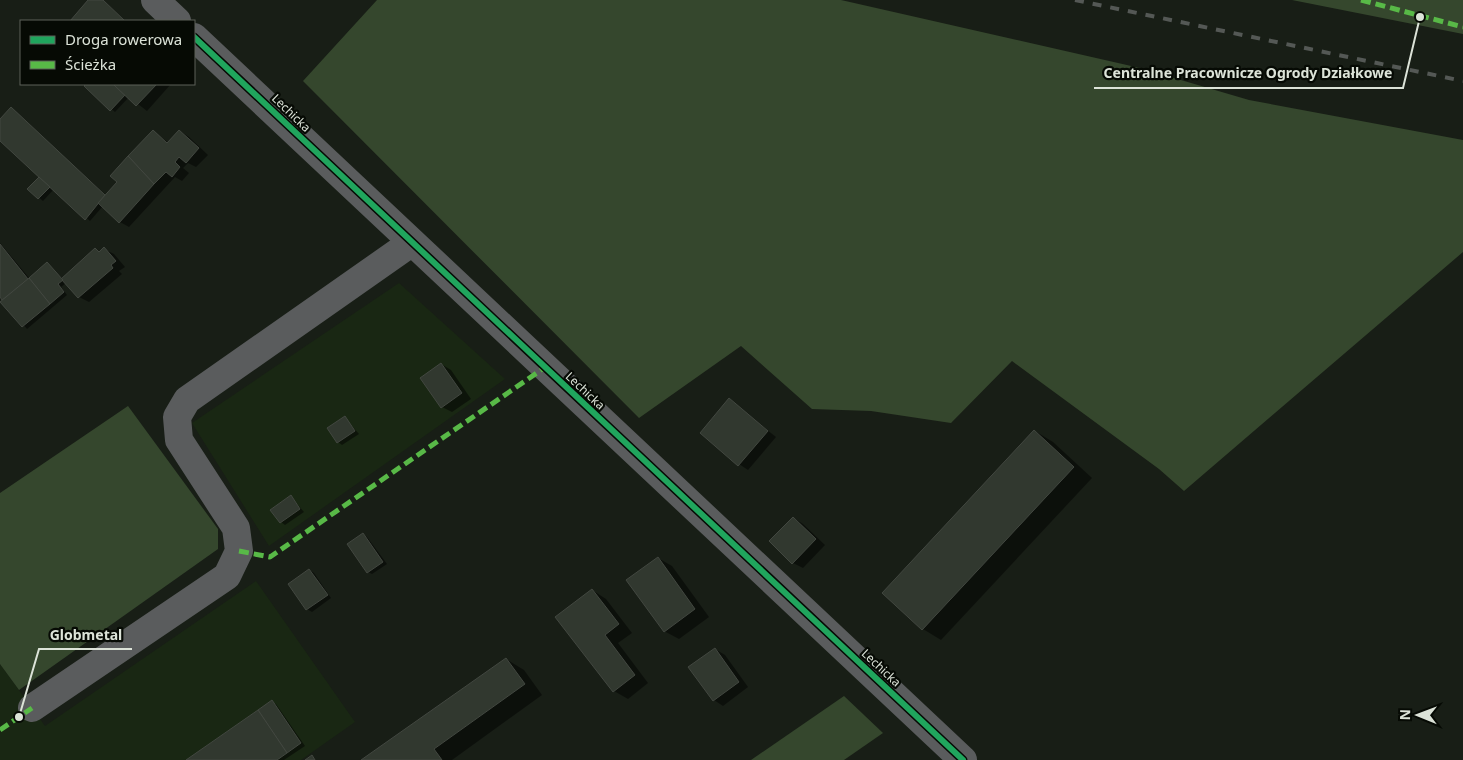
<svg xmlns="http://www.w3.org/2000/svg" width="1463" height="760" viewBox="0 0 1463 760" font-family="'Noto Sans',sans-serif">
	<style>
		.built { fill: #192713 }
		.green { fill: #35472d }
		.shadow { fill: #0007 }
		.building { fill: #31382f; stroke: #424740 }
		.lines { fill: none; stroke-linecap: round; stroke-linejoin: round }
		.minor { stroke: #5a5c5d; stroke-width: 28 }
		.rail { stroke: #545855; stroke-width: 4; stroke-dasharray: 9 9; stroke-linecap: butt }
		.quiet { stroke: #58b947; stroke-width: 5; stroke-dasharray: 10 5; stroke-linecap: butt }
		.cycleway-casing { stroke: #060a04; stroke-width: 9 }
		.cycleway { stroke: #20a55d; stroke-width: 6 }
		.labels { text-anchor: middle; stroke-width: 4.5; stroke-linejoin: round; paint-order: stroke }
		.street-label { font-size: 12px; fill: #dce3d8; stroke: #060a04 }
		.leader { fill: none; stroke: #dce3d8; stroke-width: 2 }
		.callout-dot { fill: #dce3d8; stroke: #060a04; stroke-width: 2 }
		.callout-label { font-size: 14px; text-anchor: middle; font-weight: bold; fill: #dce3d8; stroke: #060a04; stroke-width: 4.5; stroke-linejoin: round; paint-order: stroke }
	</style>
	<rect width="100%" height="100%" fill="#181e16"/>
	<!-- built -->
	<g class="built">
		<path d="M399,283L505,379L269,546L192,423Z"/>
		<path d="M256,581L355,722L301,760H0V664L45,726Z"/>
	</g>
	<!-- green -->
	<g class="green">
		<path d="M377,0H841L1140,68L1249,100L1463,140V252L1184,491L1159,469L1012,361L951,423L871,411L812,409L741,346L639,418L303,81Z"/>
		<path d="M1292,0H1463V34Z"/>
		<path d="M128,406L218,529V549L19,690L0,664V493Z"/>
		<path d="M844,696L883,733L844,760H751Z"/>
	</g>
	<!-- shadow -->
	<g class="shadow">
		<path d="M90,0H103L125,21H71Z"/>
		<path d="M83,84H171L147,111L129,97L115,112Z"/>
		<path d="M11,109L107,196L119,182L153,132L169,143L180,131L189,137L208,155L196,167L188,163L183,168L189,173L182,181L175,177L129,227L120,222L103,206L90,221L54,189L43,201L29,189L41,177L0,139V121Z"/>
		<path d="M0,243L30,279L47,264L63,279L95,250L100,253L104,249L114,254L125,267L119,271L122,274L89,302L79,297L66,283L61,287L67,295L27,329L0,297Z"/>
		<path d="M441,364L451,370L471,399L452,412L442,407Z"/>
		<path d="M729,400L776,437L748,470L739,464Z"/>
		<path d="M345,418L359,434L342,445L338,442Z"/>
		<path d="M1035,431L1053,442L1092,478L941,640L923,629L884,593Z"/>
		<path d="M291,497L304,512L285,525L281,522Z"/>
		<path d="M794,518L803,524L825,545L803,568L793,563Z"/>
		<path d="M363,534L367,537L387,564L372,574L368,572Z"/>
		<path d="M658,558L672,566L709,617L679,639L664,631Z"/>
		<path d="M309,570L314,573L331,598L312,612L307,609Z"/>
		<path d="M592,590L606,599L632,633L618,643L648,683L628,699L614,691Z"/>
		<path d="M715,649L725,655L748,687L723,706L714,700Z"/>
		<path d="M506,659L524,670L542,695L452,760H363Z"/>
		<path d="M272,702L276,704L305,746L284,760H188Z"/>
	</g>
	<!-- building -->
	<g class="building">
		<path d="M88,0H103L125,21H70Z"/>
		<path d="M86,84H113L125,95L110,111L84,86Z"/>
		<path d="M113,84H157L136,106Z"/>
		<path d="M11,107L105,195L85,220L0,141V119Z"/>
		<path d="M153,130L167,143L179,130L199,148L186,163L179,157L175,162L180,167L172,177L166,172L154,184L128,156Z"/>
		<path d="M128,156L154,184L119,223L98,203L117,182L110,176Z"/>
		<path d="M39,177L50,187L38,199L27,189Z"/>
		<path d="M0,244L28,279L2,300L0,297Z"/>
		<path d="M104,247L116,261L111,265L113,268L78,298L61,279L95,248L99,252Z"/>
		<path d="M47,262L63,280L58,284L64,292L50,304L29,278Z"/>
		<path d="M29,278L50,304L22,327L0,302Z"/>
		<path d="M441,363L462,393L441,408L420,378Z"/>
		<path d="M729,398L768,431L738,466L700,433Z"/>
		<path d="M345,416L355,431L337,443L327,428Z"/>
		<path d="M1034,430L1074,467L922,630L882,593Z"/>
		<path d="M291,495L300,509L280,523L270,510Z"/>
		<path d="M793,517L816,539L792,564L769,541Z"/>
		<path d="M363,533L383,562L367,573L347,544Z"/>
		<path d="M658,557L695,609L664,632L626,580Z"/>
		<path d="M309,569L328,595L306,610L288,584Z"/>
		<path d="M592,589L619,624L605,635L635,675L613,692L555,617Z"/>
		<path d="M715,648L739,682L713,701L688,667Z"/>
		<path d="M506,658L525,684L434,749L442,760H361Z"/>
		<path d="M272,700L301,743L287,753L258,710Z"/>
		<path d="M258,710L287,753L277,760H186Z"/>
		<path d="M312,755L315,760H305Z"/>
	</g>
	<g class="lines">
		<!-- minor -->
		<g class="minor">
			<path d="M155,0L177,21"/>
			<path d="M194,37L963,760"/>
			<path d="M32,708L227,576L239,551L236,528L179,440L177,417L187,400L411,243"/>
		</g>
		<!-- rail -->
		<path class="rail" d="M1075,0L1463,81"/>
		<!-- quiet -->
		<g class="quiet">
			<path d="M1361,0L1463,27"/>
			<path d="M239,551L270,557L544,368"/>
			<path d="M0,730L32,708"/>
		</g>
		<defs>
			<path id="cycleway" d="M194,37L963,760"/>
		</defs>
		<!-- cycleway casing -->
		<use href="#cycleway" class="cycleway-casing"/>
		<!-- cycleway -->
		<use href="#cycleway" class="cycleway"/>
	</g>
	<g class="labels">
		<!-- street labels -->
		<g class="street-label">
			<text transform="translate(291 113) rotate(44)" y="4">Lechicka</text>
			<text transform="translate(585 391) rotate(43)" y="4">Lechicka</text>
			<text transform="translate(881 668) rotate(43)" y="4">Lechicka</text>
		</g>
	</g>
	<!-- callouts -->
	<path class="leader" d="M1420 17L1403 88H1094M19 717L39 649H132"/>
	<g class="callout-dot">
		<circle cx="1420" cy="17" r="5"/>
		<circle cx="19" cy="717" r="5"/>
	</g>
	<g class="callout-label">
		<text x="1248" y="78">Centralne Pracownicze Ogrody Działkowe</text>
		<text x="86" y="640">Globmetal</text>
	</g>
	<!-- legend -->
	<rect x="20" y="20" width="175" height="65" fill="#060a04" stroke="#5c6159"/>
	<rect x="30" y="36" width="25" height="8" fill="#20a55d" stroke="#5c6159"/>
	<text x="65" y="45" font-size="15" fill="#dce3d8">Droga rowerowa</text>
	<rect x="30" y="61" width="25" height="8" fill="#58b947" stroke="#5c6159"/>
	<text x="65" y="70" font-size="15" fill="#dce3d8">Ścieżka</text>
	<!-- north arrow -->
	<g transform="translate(1418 715) rotate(271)" stroke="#060a04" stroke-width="4" paint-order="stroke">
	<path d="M0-4L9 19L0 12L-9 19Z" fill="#dce3d8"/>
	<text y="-8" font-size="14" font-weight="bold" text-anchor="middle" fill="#dce3d8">N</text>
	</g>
</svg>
